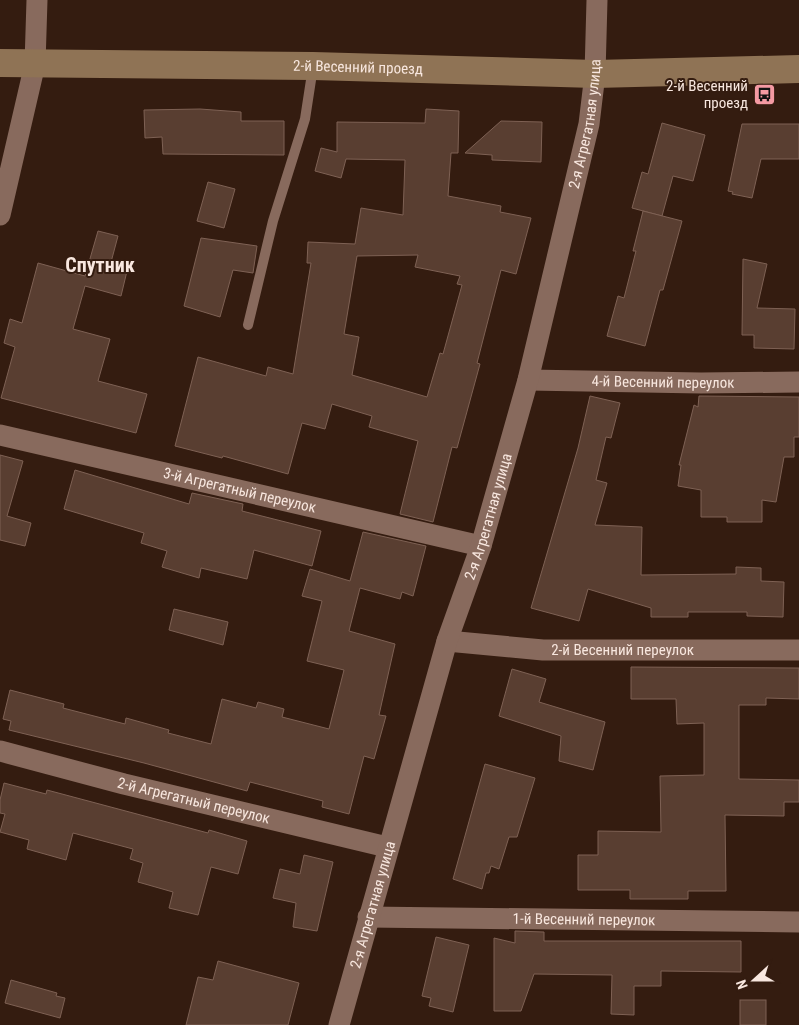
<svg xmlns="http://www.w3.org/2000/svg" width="799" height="1025" viewBox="0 0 799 1025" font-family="'Roboto Condensed',sans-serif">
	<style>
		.building { fill: #593e31; stroke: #7e6154; fill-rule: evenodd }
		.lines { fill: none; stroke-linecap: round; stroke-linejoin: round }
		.lane { stroke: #886a5d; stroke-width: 10 }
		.street { stroke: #886a5d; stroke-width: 21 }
		.secondary { stroke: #8f7355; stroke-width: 28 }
		.labels { text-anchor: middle; stroke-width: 4; stroke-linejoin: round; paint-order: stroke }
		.street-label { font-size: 15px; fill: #f8e7df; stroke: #341c10 }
		.poi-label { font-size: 15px; fill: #f8e7df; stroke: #341c10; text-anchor: end }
		.district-label { font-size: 20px; font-weight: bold; fill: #f8e7df; stroke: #341c10 }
	</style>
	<rect width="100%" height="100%" fill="#341c10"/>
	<!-- building -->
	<g class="building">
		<path d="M200,109L241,112V121H284V155L163,154L162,137L145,138L144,110Z"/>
		<path d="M426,109L459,111L458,153H451L448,196L501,206L500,212L531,218L516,274L501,270L477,363L480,364L457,448L452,447L433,522L400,514L418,441L369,427L372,416L332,404L325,429L302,423L288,474L223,456L222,458L175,446L198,357L266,376L268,367L293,374L311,263H307L308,242L355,244L361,208L403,215L405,160L346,159L341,178L315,171L321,148L337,152V122L425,123ZM418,255L415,267L460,276L457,284L462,285L443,354L440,353L427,397L352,375L359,337L344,334L357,256Z"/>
		<path d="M501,121L542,122L541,162L492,160V155L465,153Z"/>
		<path d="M662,123L705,135L693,181L673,176L662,216L632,208L642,172L648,174Z"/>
		<path d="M742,124H799V159H761L752,198L732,194L733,192L728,191Z"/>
		<path d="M208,182L235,189L224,228L197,221Z"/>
		<path d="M643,211L682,221L663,290H660L645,346L607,336L618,296L624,298L636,251H633Z"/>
		<path d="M98,231L118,236L110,266L127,271L121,296L85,286L73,329L110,339L98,381L147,394L136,433L1,398L15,347L4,343L10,319L22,323L38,263L85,276Z"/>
		<path d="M201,238L257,246L253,273L233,270L220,317L184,306Z"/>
		<path d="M743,259L767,264L757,308L795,309L794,349L754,348V335H742Z"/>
		<path d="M590,396L620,403L611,438L606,437L596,480L607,483L595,525L642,527L641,575L736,574V567L761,568V581L784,582L783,617L747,616V612H688V617H651V608L588,589L579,621L531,608L578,448Z"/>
		<path d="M699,396L799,397V437H794V457H784L776,502L762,500V522H727V517H701V490L678,486L681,465H679L694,405L698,407Z"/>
		<path d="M0,455L23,461L7,516L31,523L25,546L0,540Z"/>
		<path d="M75,470L189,504L192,493L243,504L242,511L321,531L312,566L254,550L247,579L201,568L199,578L162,567L167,551L141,543L144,533L64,509Z"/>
		<path d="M363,532L426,546L413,596L402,592L400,599L360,588L349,631L395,644L379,715L386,716L374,759L364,756L349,814L322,807L323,801L250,782L247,791L144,763L9,730L11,721L3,719L10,690L64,704L63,708L125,724L126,718L169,730L168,733L211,744L222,699L256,708L258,702L284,709L282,717L329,729L344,670L307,661L322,601L302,596L310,569L350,581Z"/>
		<path d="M174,609L228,622L223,645L169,630Z"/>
		<path d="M631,667L799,668V699L766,698V705H739V779L799,780V802H784V816L725,815L726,891H688V899H630V890H578V855H598V831L661,832L660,776L704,775V723L677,724L676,699H631Z"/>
		<path d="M512,669L546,679L539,702L605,722L593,770L559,761L561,736L499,716Z"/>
		<path d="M485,764L535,778L517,837H509L499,869L491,866L489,873H486L482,889L453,879Z"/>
		<path d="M4,783L46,794L47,790L208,833L209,830L247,841L238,874L211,867L198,915L169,908L173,892L138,882L143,863L130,859L133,849L73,833L66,860L27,849L29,840L0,832L5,814L0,813V800Z"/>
		<path d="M304,855L333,862L317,931L293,927L296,903L273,898L280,869L300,874Z"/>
		<path d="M515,931L544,932V941H741V972L661,971V986H634V1015L611,1014L612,975L534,974L521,1011H494V938L515,943Z"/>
		<path d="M436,937L469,945L453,1012L429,1006L431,998L422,996Z"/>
		<path d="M218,961L299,983L288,1025H186L198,977L213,980Z"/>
		<path d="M11,980L57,993L56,996L65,998L60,1018L5,1003Z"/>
		<rect x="740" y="1000" width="26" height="25"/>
	</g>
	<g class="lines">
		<!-- lane -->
		<path class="lane" d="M248,325L273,221L305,119L313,67"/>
		<!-- street -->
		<g class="street">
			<path d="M0,215L35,64L37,0"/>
			<path id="s1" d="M528,380L701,383L799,382"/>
			<path id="s2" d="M0,435L481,546"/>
			<path id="s3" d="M447,641L543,650H799"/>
			<path id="s4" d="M0,751L124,784L387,847"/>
			<path id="s5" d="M368,917L799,922"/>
			<path id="s6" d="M339,1025L447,641L481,546L528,380L589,124L595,74L597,0"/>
		</g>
		<!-- secondary -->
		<path class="secondary" id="s7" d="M0,63L313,66L595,74L799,69"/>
	</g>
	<!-- icons -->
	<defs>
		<symbol id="bus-square" viewBox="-11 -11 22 22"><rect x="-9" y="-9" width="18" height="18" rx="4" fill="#f49aa3" stroke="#341c10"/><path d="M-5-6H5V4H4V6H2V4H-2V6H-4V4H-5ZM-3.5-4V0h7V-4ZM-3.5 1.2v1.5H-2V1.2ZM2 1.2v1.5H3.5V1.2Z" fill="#111"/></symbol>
	</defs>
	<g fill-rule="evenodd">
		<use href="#bus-square" x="752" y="82" width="25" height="25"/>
	</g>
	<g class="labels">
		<!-- street labels -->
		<g class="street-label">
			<text dy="5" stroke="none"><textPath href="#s7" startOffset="358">2-й Весенний проезд</textPath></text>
			<text dy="5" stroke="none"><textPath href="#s6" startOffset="935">2-я Агрегатная улица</textPath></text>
			<text dy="5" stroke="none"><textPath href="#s1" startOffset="135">4-й Весенний переулок</textPath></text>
			<text dy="5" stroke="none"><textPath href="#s2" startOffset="246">3-й Агрегатный переулок</textPath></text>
			<text dy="5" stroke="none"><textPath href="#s6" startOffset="530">2-я Агрегатная улица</textPath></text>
			<text dy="5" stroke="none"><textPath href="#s3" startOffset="176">2-й Весенний переулок</textPath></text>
			<text dy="5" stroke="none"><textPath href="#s4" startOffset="200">2-й Агрегатный переулок</textPath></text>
			<text dy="5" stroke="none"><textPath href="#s6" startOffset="125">2-я Агрегатная улица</textPath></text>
			<text dy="5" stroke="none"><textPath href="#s5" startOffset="216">1-й Весенний переулок</textPath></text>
		</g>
		<!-- poi labels -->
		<g class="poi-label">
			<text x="748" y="91">2-й Весенний<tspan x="748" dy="17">проезд</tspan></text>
		</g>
		<!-- district labels -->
		<g class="district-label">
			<text x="100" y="272">Спутник</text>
		</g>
	</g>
	<!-- north arrow -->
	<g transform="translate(754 980) rotate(249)" stroke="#341c10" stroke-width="4" paint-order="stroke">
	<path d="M0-4L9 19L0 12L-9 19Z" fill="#f8e7df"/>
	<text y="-8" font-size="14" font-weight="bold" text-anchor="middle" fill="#f8e7df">N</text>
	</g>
</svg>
